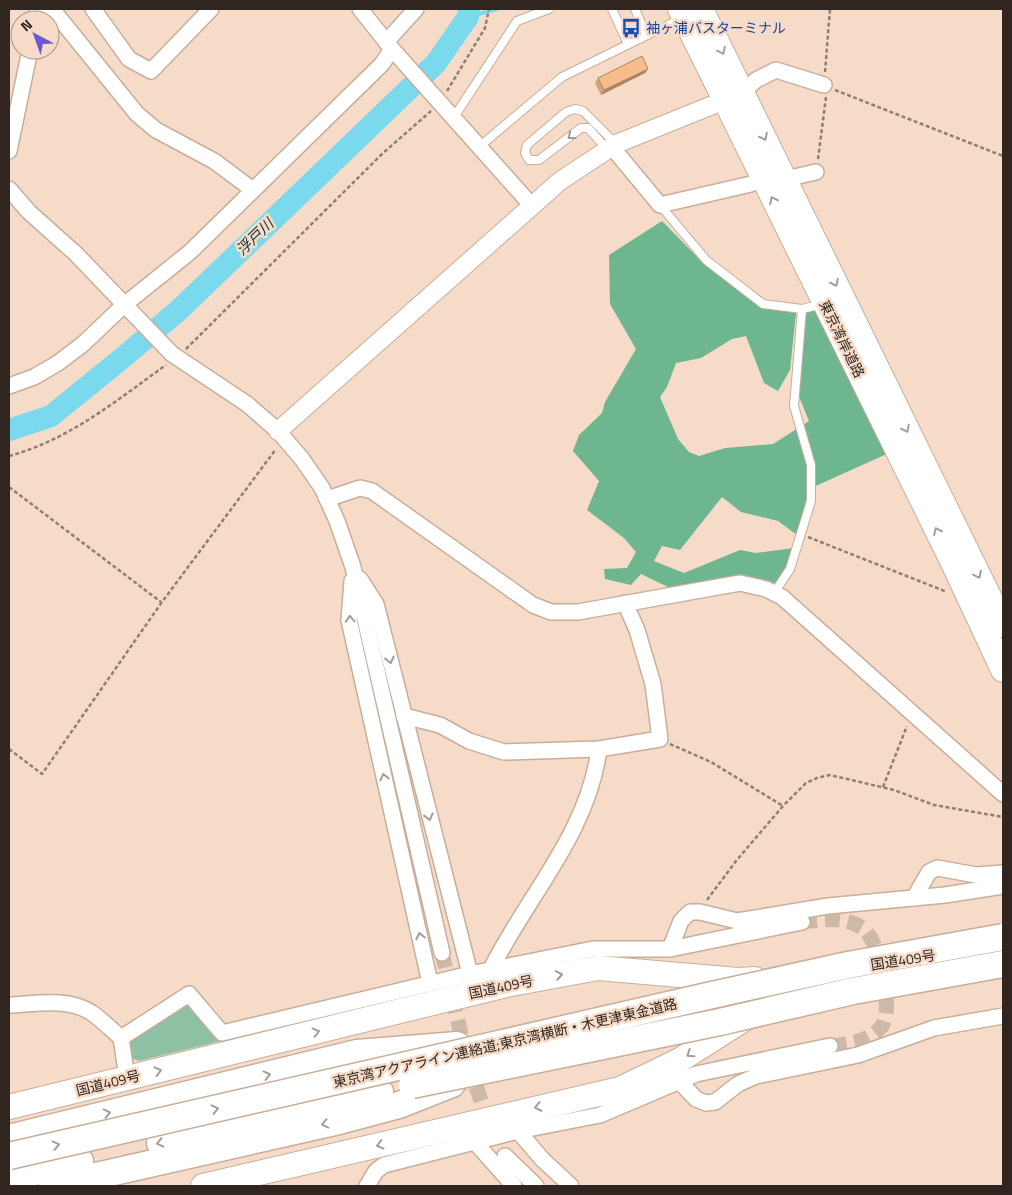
<svg xmlns="http://www.w3.org/2000/svg" width="1012" height="1195" viewBox="0 0 1012 1195" font-family="'Titillium Web','Noto Sans JP',sans-serif">
	<style>
		.green { fill: #8ec0a4 }
		.forest { fill: #6db68f }
		.lines { fill: none; stroke-linecap: round; stroke-linejoin: round }
		.stream { stroke: #7bd9ee; stroke-width: 4 }
		.river { stroke: #7bd9ee; stroke-width: 22 }
		.minor-tunnel { stroke: #ceb8a6; stroke-width: 15; stroke-dasharray: 15 8; stroke-linecap: butt }
		.service-casing { stroke: #c7ae9b; stroke-width: 10 }
		.minor-casing { stroke: #c7ae9b; stroke-width: 18 }
		.tertiary-casing { stroke: #c7ae9b; stroke-width: 20 }
		.trunk-casing { stroke: #c7ae9b; stroke-width: 26 }
		.motorway-casing { stroke: #c7ae9b; stroke-width: 29 }
		.path { stroke: #907f71; stroke-width: 2.5; stroke-dasharray: 4 2.5; stroke-linecap: butt }
		.service { stroke: #fff; stroke-width: 8 }
		.minor { stroke: #fff; stroke-width: 15 }
		.tertiary { stroke: #fff; stroke-width: 18 }
		.trunk { stroke: #fff; stroke-width: 24 }
		.motorway { stroke: #fff; stroke-width: 26 }
		.motorway-bridge-casing { stroke: #c7ae9b; stroke-width: 29; stroke-linecap: butt }
		.motorway-bridge { stroke: #fff; stroke-width: 26 }
		.wall { fill: #d4a278 }
		.shaded-wall { fill: #ad8461 }
		.building { fill: #f7bc8b; stroke: #ad8461 }
		.oneway { stroke: #a29d9a }
		.labels { text-anchor: middle; stroke-width: 5; stroke-linejoin: round; paint-order: stroke }
		.transit-label { font-size: 14px; fill: #164399; stroke: #f6dcc8; text-anchor: start }
		.street-label { font-size: 14px; fill: #30261f; stroke: #f6dcc8 }
		.water-label { font-size: 15px; font-style: italic; fill: #06353e; stroke: #f6dcc8 }
	</style>
	<rect width="100%" height="100%" fill="#f6dcc8"/>
	<!-- green -->
	<path class="green" d="M184,1002L193,1003L221,1041L139,1061L131,1058L128,1043L134,1034Z"/>
	<!-- forest -->
	<path class="forest" d="M662,221L703,263L763,308L796,313L790,370L778,391L764,383L746,336L732,339L701,358L676,363L667,387L660,397L678,439L689,452L699,456L725,448L773,444L809,421L798,394L804,311L819,308L889,453L809,489L797,535L778,521L741,512L722,497L680,550L662,546L654,561L684,573L740,550L756,553L794,548L781,582L773,586L672,589L641,574L631,585L605,579L604,569L627,568L636,552L624,538L587,510L599,481L573,451L579,435L602,413L605,402L636,349L610,304L609,255Z"/>
	<g class="lines">
		<!-- stream -->
		<path class="stream" d="M468,17L497,9"/>
		<!-- river -->
		<path class="river" d="M9,430L51,416L126,355L179,310L436,63L468,17L469,9"/>
		<!-- minor-tunnel -->
		<g class="minor-tunnel">
			<path d="M802,922C823,920 842,916 861,927C880,937 894,1009 882,1026C869,1042 850,1044 830,1046"/>
			<path d="M442,953C458,1021 472,1093 505,1156"/>
		</g>
		<defs>
			<g id="service">
				<path d="M612,9L628,44"/>
				<path d="M635,9L646,35"/>
				<path d="M454,117L517,21L549,9"/>
				<path d="M479,147L562,77L682,18"/>
				<path d="M607,149L588,128H581L539,160H529L525,153L527,145L566,112L575,109L583,111L616,144"/>
				<path d="M660,205L706,260L763,304L802,309L823,304"/>
				<path d="M774,593L790,569L811,501V465L794,406L802,309"/>
			</g>
			<g id="minor">
				<path d="M52,9L137,114L156,130L214,161L253,190"/>
				<path d="M93,9L129,59L151,71L211,9"/>
				<path d="M360,9L392,49L532,206"/>
				<path d="M36,20L38,9"/>
				<path d="M386,42L416,9"/>
				<path d="M742,93L756,80L776,70L824,85"/>
				<path d="M611,146L660,205L751,184"/>
				<path d="M9,151L30,50"/>
				<path d="M794,177L816,172"/>
				<path d="M9,189L29,212L76,254L172,354L247,404L278,431L302,459L322,488L337,521L353,567L442,953"/>
				<path d="M9,386L34,377L58,363L83,344L124,305L190,252L382,64L392,49"/>
				<path d="M327,499L360,488L372,491L533,605L551,612H578L740,583L766,589L782,597L1003,794"/>
				<path d="M360,579L376,604L470,974"/>
				<path d="M352,581L349,620L430,983"/>
				<path d="M404,716L440,725L469,741L504,752L599,749L660,739L653,684L637,630L625,603"/>
				<path d="M914,898L929,872L937,868L976,875L1003,873"/>
				<path d="M670,949L681,921L690,912H700L737,921L828,906L945,895L1003,886"/>
				<path d="M490,971C527,896 588,834 599,749"/>
				<path d="M9,1005C35,1004 68,997 92,1013C102,1020 112,1030 121,1038"/>
				<path d="M127,1078L121,1038L189,994L222,1033L470,974L593,949H670L802,922"/>
				<path d="M679,1081L696,1099L706,1103L715,1102L738,1084L756,1076L858,1055L934,1028L1003,1016"/>
				<path d="M518,1131L542,1159L571,1186"/>
				<path d="M474,1141L514,1186"/>
				<path d="M505,1156L536,1186"/>
				<path d="M367,1186L376,1171L384,1165L518,1131L600,1115L696,1074L830,1046"/>
			</g>
			<path id="tertiary" d="M278,431L560,181L616,144L735,96"/>
			<g id="trunk">
				<path d="M680,9L954,565L1003,670"/>
				<path d="M701,9L1003,625"/>
				<path d="M9,1107L506,985L598,968L738,980L755,979"/>
				<path d="M203,1186L620,1089L680,1060L746,1018"/>
			</g>
			<g id="motorway">
				<path d="M9,1138L357,1053L457,1045"/>
				<path d="M160,1143L380,1092"/>
				<path d="M9,1178L80,1161"/>
				<path d="M52,1186L339,1121L399,1105L452,1084"/>
			</g>
		</defs>
		<!-- service casing -->
		<use href="#service" class="service-casing"/>
		<!-- minor casing -->
		<use href="#minor" class="minor-casing"/>
		<!-- tertiary casing -->
		<use href="#tertiary" class="tertiary-casing"/>
		<!-- trunk casing -->
		<use href="#trunk" class="trunk-casing"/>
		<!-- motorway casing -->
		<use href="#motorway" class="motorway-casing"/>
		<!-- path -->
		<g class="path">
			<path d="M825,72L830,9"/>
			<path d="M835,90L1003,156"/>
			<path d="M447,91L485,28L489,9"/>
			<path d="M818,159L826,97"/>
			<path d="M186,349L382,154L431,111"/>
			<path d="M9,456C69,440 117,400 166,365"/>
			<path d="M9,487L161,602"/>
			<path d="M808,537L947,592"/>
			<path d="M670,744L711,762L783,806"/>
			<path d="M9,749L42,774L162,602L276,449"/>
			<path d="M883,787L907,726"/>
			<path d="M707,900L736,861L783,806L806,783L817,778L830,775L894,790L934,805L1003,817"/>
		</g>
		<!-- service -->
		<use href="#service" class="service"/>
		<!-- minor -->
		<use href="#minor" class="minor"/>
		<!-- tertiary -->
		<use href="#tertiary" class="tertiary"/>
		<!-- trunk -->
		<use href="#trunk" class="trunk"/>
		<!-- motorway -->
		<use href="#motorway" class="motorway"/>
		<defs>
			<g id="motorway-bridge">
				<path d="M412,1085L720,1022L853,991L1003,964"/>
				<path d="M9,1156L712,995L848,965L1003,937"/>
			</g>
		</defs>
		<!-- motorway-bridge casing -->
		<use href="#motorway-bridge" class="motorway-bridge-casing"/>
		<!-- motorway-bridge -->
		<use href="#motorway-bridge" class="motorway-bridge"/>
	</g>
	<!-- wall -->
	<path class="wall" d="M648,69L645,73L601,95L595,83L598,78Z"/>
	<!-- shaded-wall -->
	<path class="shaded-wall" d="M648,69L645,73L601,95L604,90Z"/>
	<!-- building -->
	<path class="building" d="M642,56L648,69L604,90L598,78Z"/>
	<!-- one-way arrows -->
	<defs><path id="oneway-chevron" d="M-2-3.5L2.5 0L-2 3.5" fill="none" stroke-width="1.6" stroke-linecap="round" stroke-linejoin="round" transform="scale(1.25)"/></defs>
	<g class="oneway">
		<use href="#oneway-chevron" transform="translate(722 51) rotate(64)"/>
		<use href="#oneway-chevron" transform="translate(571 136) rotate(142)"/>
		<use href="#oneway-chevron" transform="translate(764 137) rotate(64)"/>
		<use href="#oneway-chevron" transform="translate(773 200) rotate(-116)"/>
		<use href="#oneway-chevron" transform="translate(835 283) rotate(64)"/>
		<use href="#oneway-chevron" transform="translate(906 429) rotate(64)"/>
		<use href="#oneway-chevron" transform="translate(937 531) rotate(-116)"/>
		<use href="#oneway-chevron" transform="translate(978 575) rotate(64)"/>
		<use href="#oneway-chevron" transform="translate(350 619) rotate(-92)"/>
		<use href="#oneway-chevron" transform="translate(390 660) rotate(76)"/>
		<use href="#oneway-chevron" transform="translate(384 777) rotate(-103)"/>
		<use href="#oneway-chevron" transform="translate(429 817) rotate(76)"/>
		<use href="#oneway-chevron" transform="translate(420 936) rotate(-103)"/>
		<use href="#oneway-chevron" transform="translate(559 975) rotate(-10)"/>
		<use href="#oneway-chevron" transform="translate(316 1032) rotate(-14)"/>
		<use href="#oneway-chevron" transform="translate(690 1054) rotate(147)"/>
		<use href="#oneway-chevron" transform="translate(158 1071) rotate(-14)"/>
		<use href="#oneway-chevron" transform="translate(267 1075) rotate(-14)"/>
		<use href="#oneway-chevron" transform="translate(538 1107) rotate(168)"/>
		<use href="#oneway-chevron" transform="translate(215 1109) rotate(-13)"/>
		<use href="#oneway-chevron" transform="translate(107 1113) rotate(-13)"/>
		<use href="#oneway-chevron" transform="translate(325 1124) rotate(167)"/>
		<use href="#oneway-chevron" transform="translate(160 1143) rotate(167)"/>
		<use href="#oneway-chevron" transform="translate(56 1145) rotate(-13)"/>
		<use href="#oneway-chevron" transform="translate(380 1145) rotate(166)"/>
	</g>
	<!-- icons -->
	<defs>
		<symbol id="bus-bare" viewBox="-9 -9 18 18"><path d="M-5-6H5V4H4V6H2V4H-2V6H-4V4H-5ZM-3.5-4V0h7V-4ZM-3.5 1.2v1.5H-2V1.2ZM2 1.2v1.5H3.5V1.2Z" fill="#1a4fb4" stroke="#f6dcc8" stroke-width="2.5" paint-order="stroke"/></symbol>
	</defs>
	<g fill-rule="evenodd">
		<use href="#bus-bare" x="617" y="14" width="28" height="28"/>
	</g>
	<g class="labels">
		<!-- transit labels -->
		<g class="transit-label">
			<text x="646" y="33">袖ヶ浦バスターミナル</text>
		</g>
		<!-- street labels -->
		<g class="street-label">
			<text transform="translate(842 339) rotate(64)" y="5">東京湾岸道路</text>
			<text transform="translate(903 960) rotate(-9)" y="5">国道409号</text>
			<text transform="translate(501 987) rotate(-12)" y="5">国道409号</text>
			<text transform="translate(505 1043) rotate(-13)" y="5">東京湾アクアライン連絡道;東京湾横断・木更津東金道路</text>
			<text transform="translate(108 1083) rotate(-14)" y="5">国道409号</text>
		</g>
		<!-- water labels -->
		<g class="water-label">
			<text transform="translate(255 237) rotate(-44)" y="5">浮戸川</text>
		</g>
	</g>
	<!-- border -->
	<rect width="1012" height="1195" fill="none" stroke="#30261f" stroke-width="20"/>
	<!-- north arrow -->
	<g transform="translate(35 35) rotate(319)"><circle r="24" fill="#f6dcc8" stroke="#a79384"/>
	<path d="M0-4L9 19L0 12L-9 19Z" fill="#6c59d3"/>
	<text y="-8" font-size="14" font-weight="bold" text-anchor="middle" fill="#30261f">N</text>
	</g>
</svg>
